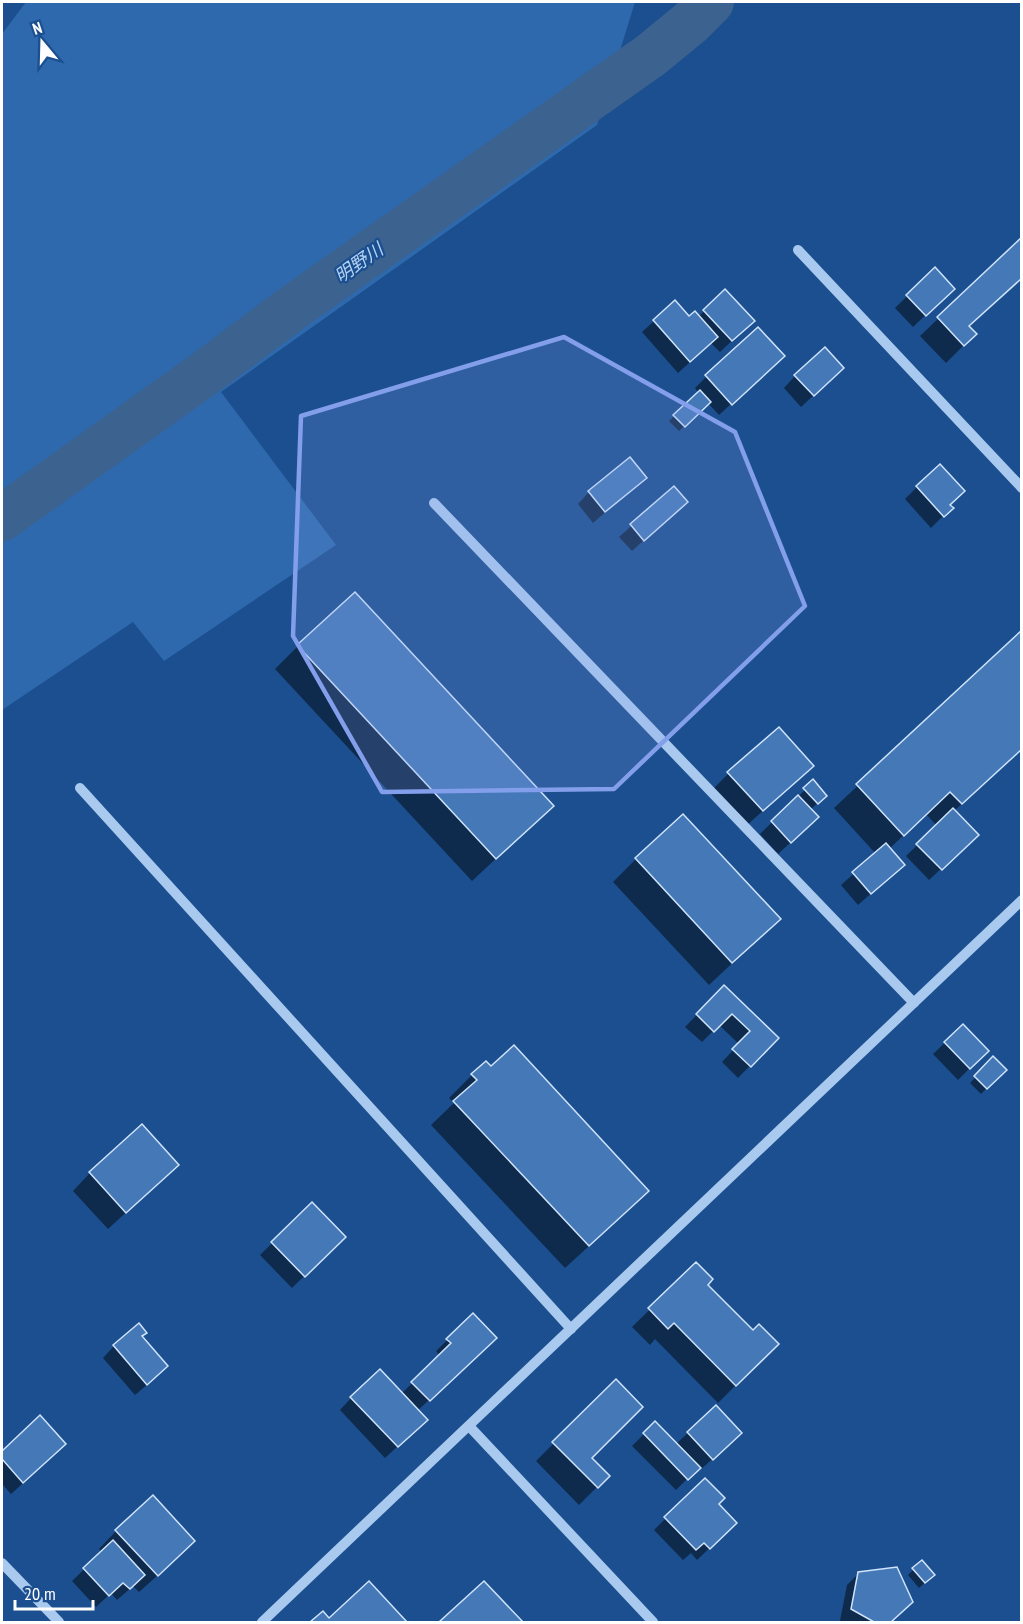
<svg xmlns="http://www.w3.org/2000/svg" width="1023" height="1624" viewBox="0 0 1023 1624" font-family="'PT Sans Narrow','Noto Sans JP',sans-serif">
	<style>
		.green { fill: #2e69ad }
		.shadow { fill: #0007 }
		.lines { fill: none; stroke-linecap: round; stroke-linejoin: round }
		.river { stroke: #3c6290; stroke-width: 46 }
		.building { fill: #4478b7; stroke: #cfe3fa; stroke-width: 1.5 }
		.minor { stroke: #a9c9ee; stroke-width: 10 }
		.marked { fill: #839eea; fill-opacity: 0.2; stroke: #839eea; stroke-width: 4.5; stroke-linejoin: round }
		.labels { text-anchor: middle; stroke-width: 4.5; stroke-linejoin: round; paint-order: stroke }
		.water-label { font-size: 18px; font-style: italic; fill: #b5d3f5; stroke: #1b4f8f }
	</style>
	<rect width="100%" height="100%" fill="#1b4f8f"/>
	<!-- green -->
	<path class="green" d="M26,2H635L597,125L221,392L336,545L164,661L133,622L2,710V34Z"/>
	<!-- shadow -->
	<g class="shadow">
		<path d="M1022,239V277L968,327L975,334L946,363L920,336Z"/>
		<path d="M935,269L941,300L913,327L895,308Z"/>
		<path d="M725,292L741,332L720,352L711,343L678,373L642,332L675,302L689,318L698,317Z"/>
		<path d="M771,367L719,415L708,403L679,431L669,421L699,393L695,388L706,377Z"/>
		<path d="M795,376L831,379L801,407L784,388Z"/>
		<path d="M645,478L593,523L578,504L589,492Z"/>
		<path d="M917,487L951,508L931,528L905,499Z"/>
		<path d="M674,488V513L632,551L619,537Z"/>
		<path d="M1022,632V748L954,811L977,835L929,880L906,856L937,826L926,814L889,849L903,865L858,905L841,885L876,854L834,808Z"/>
		<path d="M298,646L552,806L472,881L275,669Z"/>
		<path d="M812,766L744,828L711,791L729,773Z"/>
		<path d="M813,782L825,796L810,810L805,829L778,854L760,834Z"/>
		<path d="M636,859L779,919L709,985L613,882Z"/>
		<path d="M724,987L777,1038L738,1078L722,1062L739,1044L719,1025L702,1042L685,1027Z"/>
		<path d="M963,1026L987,1051L958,1080L933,1054Z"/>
		<path d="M993,1059L1005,1070L981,1094L970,1083Z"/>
		<path d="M472,1075L624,1214L565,1268L431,1125L454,1103L449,1098Z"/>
		<path d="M90,1173L159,1182L108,1229L73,1191Z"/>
		<path d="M312,1204L344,1237L292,1288L260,1255Z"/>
		<path d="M696,1264L706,1285L753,1332L777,1344L718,1403L655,1339L650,1345L632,1327Z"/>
		<path d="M473,1315L483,1350L417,1411L414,1431L385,1458L340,1410L351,1398L401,1394L440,1356L436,1351Z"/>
		<path d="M114,1346L155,1378L135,1395L103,1358Z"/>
		<path d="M616,1381L590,1458L608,1476L579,1505L536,1461Z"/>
		<path d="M40,1418L53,1456L11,1494L2,1484V1453Z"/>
		<path d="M655,1423L676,1444L688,1433L728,1445L700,1470L698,1468L676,1490L632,1446Z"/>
		<path d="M717,1504L723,1535L697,1560L691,1553L683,1560L654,1530L666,1518Z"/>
		<path d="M116,1531L176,1559L139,1592L133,1586L117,1600L111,1593L96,1607L72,1581L102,1552L99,1549Z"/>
		<path d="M913,1570L928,1580L919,1588L908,1575Z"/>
		<path d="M859,1573L899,1613L889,1622L840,1621L847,1585Z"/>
		<path d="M484,1583L521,1622H441Z"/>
		<path d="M369,1584L405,1622H312L323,1613L329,1620Z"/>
	</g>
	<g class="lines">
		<!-- river -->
		<path class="river" d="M2,518L208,371L291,309L651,55L690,23L711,2"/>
	</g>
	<!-- building -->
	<g class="building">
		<path d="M1022,237V278L969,326L977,334L964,346L937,317Z"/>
		<path d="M935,267L955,289L926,316L906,295Z"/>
		<path d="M725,289L755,321L732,341L703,310Z"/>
		<path d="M675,300L689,316L695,311L718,337L690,362L653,320Z"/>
		<path d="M758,327L785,356L732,405L705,375Z"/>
		<path d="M825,347L844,368L814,396L794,375Z"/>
		<path d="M700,390L711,402L685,427L673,415Z"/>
		<path d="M630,457L647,478L605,512L588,491Z"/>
		<path d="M940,464L965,491L950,505L954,508L944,517L916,486Z"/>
		<path d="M674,486L688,502L644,541L630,524Z"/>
		<path d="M355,592L554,806L496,859L297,645Z"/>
		<path d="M1022,630V749L962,804L950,792L904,836L856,784Z"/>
		<path d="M779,727L814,766L763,811L727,772Z"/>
		<path d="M813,779L827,796L818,804L803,788Z"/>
		<path d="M798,795L819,817L791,843L771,821Z"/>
		<path d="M953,808L979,835L942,870L916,844Z"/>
		<path d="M683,814L781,919L732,963L635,858Z"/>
		<path d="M886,843L905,865L871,894L852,872Z"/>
		<path d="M724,985L779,1038L751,1067L732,1049L750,1031L732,1014L714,1032L696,1014Z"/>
		<path d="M963,1024L989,1051L970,1069L944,1042Z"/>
		<path d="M514,1045L649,1191L589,1246L453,1101L477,1080L471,1074L486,1061L491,1066Z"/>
		<path d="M993,1056L1007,1070L987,1089L974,1076Z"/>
		<path d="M142,1124L179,1165L126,1213L89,1172Z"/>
		<path d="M312,1202L346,1237L305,1277L271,1242Z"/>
		<path d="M696,1262L713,1279L708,1285L753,1330L759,1324L779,1344L736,1386L674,1323L668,1329L648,1308Z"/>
		<path d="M473,1313L497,1338L430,1401L411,1382L451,1343L446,1339Z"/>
		<path d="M139,1323L147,1333L142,1336L168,1366L147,1385L113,1345Z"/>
		<path d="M380,1369L428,1420L398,1447L350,1397Z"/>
		<path d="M616,1379L643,1407L592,1458L610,1476L598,1488L552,1442Z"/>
		<path d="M716,1405L742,1433L713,1460L687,1432Z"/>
		<path d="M40,1415L66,1444L23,1483L2,1459V1451Z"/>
		<path d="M655,1421L701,1468L688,1480L643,1433Z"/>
		<path d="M705,1478L725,1498L719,1504L737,1523L710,1549L704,1543L696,1550L664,1517Z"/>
		<path d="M153,1495L195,1541L158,1576L115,1530Z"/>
		<path d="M113,1540L145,1575L130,1589L123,1583L109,1596L83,1568Z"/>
		<path d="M922,1560L935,1575L925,1583L912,1568Z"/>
		<path d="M897,1567L913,1602L891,1622H874L851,1609L858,1572Z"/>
		<path d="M369,1581L407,1622H310L323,1611L329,1618Z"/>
		<path d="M484,1581L523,1622H439Z"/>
	</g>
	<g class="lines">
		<!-- minor -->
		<g class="minor">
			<path d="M798,250L1022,488"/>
			<path d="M434,503L914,1003"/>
			<path d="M80,788L571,1329"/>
			<path d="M469,1426L653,1622"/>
			<path d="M2,1563L59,1622"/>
			<path d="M262,1622L1022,900"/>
		</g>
	</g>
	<!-- marked area -->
	<path class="marked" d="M564,337L735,432L805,606L614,789L382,792L293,636L301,416Z"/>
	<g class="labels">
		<!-- water labels -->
		<g class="water-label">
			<text transform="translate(359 263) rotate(-35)" y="6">明野川</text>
		</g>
	</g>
	<!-- border -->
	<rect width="1023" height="1624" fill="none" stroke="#ffffff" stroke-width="6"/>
	<!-- north arrow -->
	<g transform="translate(42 42) rotate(341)" stroke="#1b4f8f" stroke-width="4.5" paint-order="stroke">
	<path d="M0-4.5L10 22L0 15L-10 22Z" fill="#ffffff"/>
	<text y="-9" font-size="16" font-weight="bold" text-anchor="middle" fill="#ffffff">N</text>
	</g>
	<!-- scale -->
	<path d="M15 1600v9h78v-9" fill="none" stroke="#ffffff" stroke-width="3"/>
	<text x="24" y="1600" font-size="18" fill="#ffffff" stroke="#1b4f8f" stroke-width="4.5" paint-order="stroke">20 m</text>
</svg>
